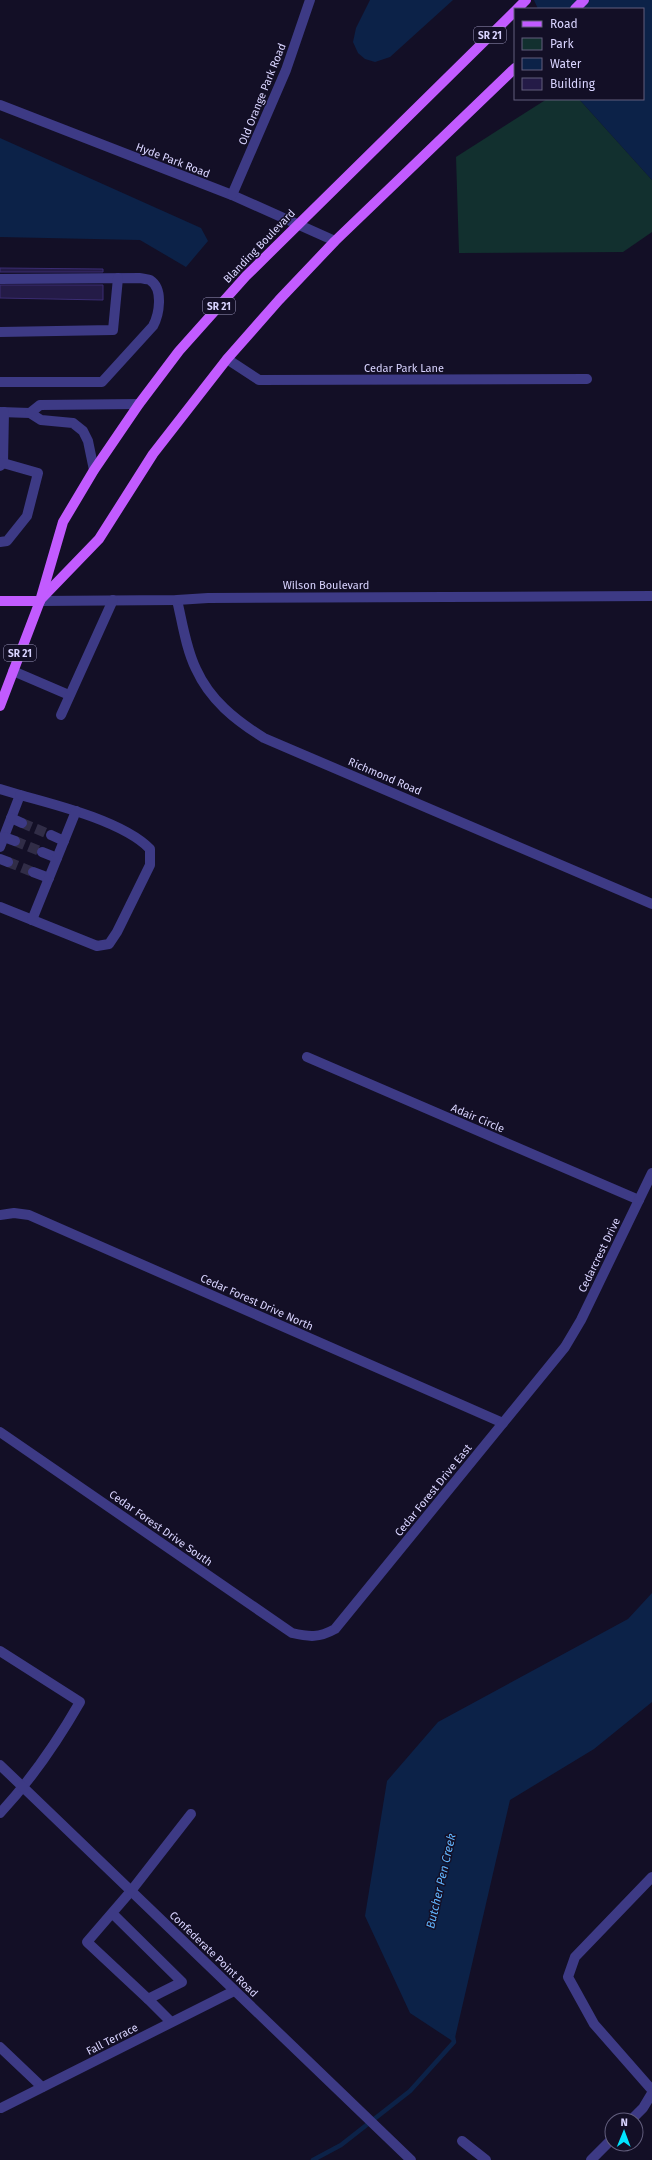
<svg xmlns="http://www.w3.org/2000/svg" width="652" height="2160" viewBox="0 0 652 2160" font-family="'Fira Sans',sans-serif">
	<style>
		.green { fill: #12302f }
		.water { fill: #0c2248 }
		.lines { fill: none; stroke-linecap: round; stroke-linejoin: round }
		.stream { stroke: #0c2248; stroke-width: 4.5 }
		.building { fill: #241b47; stroke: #3b2d73 }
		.minor-tunnel { stroke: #312d47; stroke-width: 10; stroke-dasharray: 10 5; stroke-linecap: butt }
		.minor { stroke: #3d3a85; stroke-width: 10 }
		.major { stroke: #c25bff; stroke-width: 10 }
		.labels { text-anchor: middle; stroke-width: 3; stroke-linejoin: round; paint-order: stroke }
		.shield { fill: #130f26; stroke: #9e99be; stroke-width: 1 }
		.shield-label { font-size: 10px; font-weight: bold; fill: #d9d4ff }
		.street-label { font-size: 11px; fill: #d9d4ff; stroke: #130f26 }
		.water-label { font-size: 12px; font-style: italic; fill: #62b6ff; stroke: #130f26 }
	</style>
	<rect width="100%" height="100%" fill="#130f26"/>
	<!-- green -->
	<path class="green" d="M547,99H579L652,180V232L623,252L459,253L456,157Z"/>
	<!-- water -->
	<g class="water">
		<path d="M370,0H453L390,57L375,62L365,59L358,53L353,42L356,28Z"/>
		<path d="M534,0H652V180L579,99H643V9H538Z"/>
		<path d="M0,138L201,228L208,241L186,267L140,240L0,237Z"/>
		<path d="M652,1593V1702L594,1749L510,1800L454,2042L410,2013L365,1916L387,1781L438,1722L628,1619Z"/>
	</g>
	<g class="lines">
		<!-- stream -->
		<path class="stream" d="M313,2160L341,2145L410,2091L454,2042L453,2037"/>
	</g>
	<!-- building -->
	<g class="building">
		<path d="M0,268L103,269V272H0Z"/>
		<path d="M0,285H103V300L0,298Z"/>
	</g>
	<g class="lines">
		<!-- minor-tunnel -->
		<g class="minor-tunnel">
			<path d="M22,823L51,835"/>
			<path d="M15,841L42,852"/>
			<path d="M8,862L33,872"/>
		</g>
		<!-- minor -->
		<g class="minor">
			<path d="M0,105L232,195L335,241"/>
			<path d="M232,195L286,70L310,0"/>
			<path d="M0,279L140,278C143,279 148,279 150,280C164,289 159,315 153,326L102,382H0"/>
			<path d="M0,332L113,330L118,278"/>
			<path d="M227,359L259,380L587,379"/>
			<path d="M0,412L30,413L41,420L73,423L83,431L88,441L94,470"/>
			<path d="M30,413L40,405L139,404"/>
			<path d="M0,466L3,463L4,412"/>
			<path d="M0,542L7,541L27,516L38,473L3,463"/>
			<path d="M177,600C182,621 186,649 196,669C210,700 235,720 264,738L652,904"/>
			<path d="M40,601L177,600L208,598L652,596"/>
			<path d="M13,671L69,695"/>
			<path d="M61,715L113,600"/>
			<path d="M0,789L20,795L0,847"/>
			<path d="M11,818L22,823"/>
			<path d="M51,835L64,841"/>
			<path d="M4,837L15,841"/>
			<path d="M42,852L57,858"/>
			<path d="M0,859L8,862"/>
			<path d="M33,872L49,878"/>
			<path d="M0,907L97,946L109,944L117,932L150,865V849C124,822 57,805 20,795"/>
			<path d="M32,920L76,811"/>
			<path d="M307,1057L639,1200"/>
			<path d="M0,1215L14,1213L29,1215L503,1423"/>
			<path d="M0,1432L292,1633C309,1637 319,1638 335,1629L565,1347L581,1320L652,1173"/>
			<path d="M0,1651L80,1702C57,1742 32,1779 0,1813"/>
			<path d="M0,1765L411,2160"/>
			<path d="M652,1877L575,1957L568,1977L594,2024L652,2090"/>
			<path d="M113,1914L182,1982L148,1999L87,1942L131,1891L191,1814"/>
			<path d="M148,1999L171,2022"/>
			<path d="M0,2047L42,2087"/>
			<path d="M1,2108L234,1991"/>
			<path d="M631,2120L643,2108L652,2093"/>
			<path d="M462,2141L486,2160"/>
			<path d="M591,2160L612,2139"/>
		</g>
		<!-- major -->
		<g class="major">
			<path d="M517,9L526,0"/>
			<path d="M575,9L584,0"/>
			<path d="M41,599L99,539L153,454L227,359L279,300L335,241L515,68"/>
			<path d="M0,601H40"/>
			<path d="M0,706L40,601L63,522L94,470L139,404L179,351L246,276L515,11"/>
		</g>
	</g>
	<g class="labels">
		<!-- shield labels -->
		<g class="shield">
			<rect x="474" y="27" width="32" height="16" rx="3"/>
			<rect x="203" y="298" width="32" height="16" rx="3"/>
			<rect x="4" y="645" width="32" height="16" rx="3"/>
		</g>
		<g class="shield-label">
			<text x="490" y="39">SR 21</text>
			<text x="219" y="310">SR 21</text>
			<text x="20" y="657">SR 21</text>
		</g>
		<!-- street labels -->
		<g class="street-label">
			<text transform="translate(262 94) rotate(-68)" y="4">Old Orange Park Road</text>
			<text transform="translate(173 160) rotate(21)" y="4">Hyde Park Road</text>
			<text transform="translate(259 246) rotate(-46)" y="4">Blanding Boulevard</text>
			<text x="404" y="372">Cedar Park Lane</text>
			<text x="326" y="589">Wilson Boulevard</text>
			<text transform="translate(385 776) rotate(23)" y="4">Richmond Road</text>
			<text transform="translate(478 1118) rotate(23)" y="4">Adair Circle</text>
			<text transform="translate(599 1255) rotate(-64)" y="4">Cedarcrest Drive</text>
			<text transform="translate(257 1302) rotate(24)" y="4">Cedar Forest Drive North</text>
			<text transform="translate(433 1490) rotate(-51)" y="4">Cedar Forest Drive East</text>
			<text transform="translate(161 1528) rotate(35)" y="4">Cedar Forest Drive South</text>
			<text transform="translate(214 1954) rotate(44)" y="4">Confederate Point Road</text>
			<text transform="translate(112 2039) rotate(-27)" y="4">Fall Terrace</text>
		</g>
		<!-- water labels -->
		<g class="water-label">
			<text transform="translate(441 1881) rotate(-77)" y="4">Butcher Pen Creek</text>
		</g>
	</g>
	<!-- legend -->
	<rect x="514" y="8" width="130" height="92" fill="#130f26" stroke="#625e7d"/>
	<rect x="522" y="21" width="20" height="6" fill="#c25bff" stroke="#625e7d"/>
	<text x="550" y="28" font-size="12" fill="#d9d4ff">Road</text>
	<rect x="522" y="38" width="20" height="12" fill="#12302f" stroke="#625e7d"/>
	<text x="550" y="48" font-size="12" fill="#d9d4ff">Park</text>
	<rect x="522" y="58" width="20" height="12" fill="#0c2248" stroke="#625e7d"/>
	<text x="550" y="68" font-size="12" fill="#d9d4ff">Water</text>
	<rect x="522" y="78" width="20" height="12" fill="#241b47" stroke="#625e7d"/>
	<text x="550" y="88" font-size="12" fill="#d9d4ff">Building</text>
	<!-- north arrow -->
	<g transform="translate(624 2132) rotate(1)"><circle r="19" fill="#130f26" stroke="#625e7d"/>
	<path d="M0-3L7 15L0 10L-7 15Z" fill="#00e5ff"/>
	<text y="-6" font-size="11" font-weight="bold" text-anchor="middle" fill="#d9d4ff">N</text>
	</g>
</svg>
